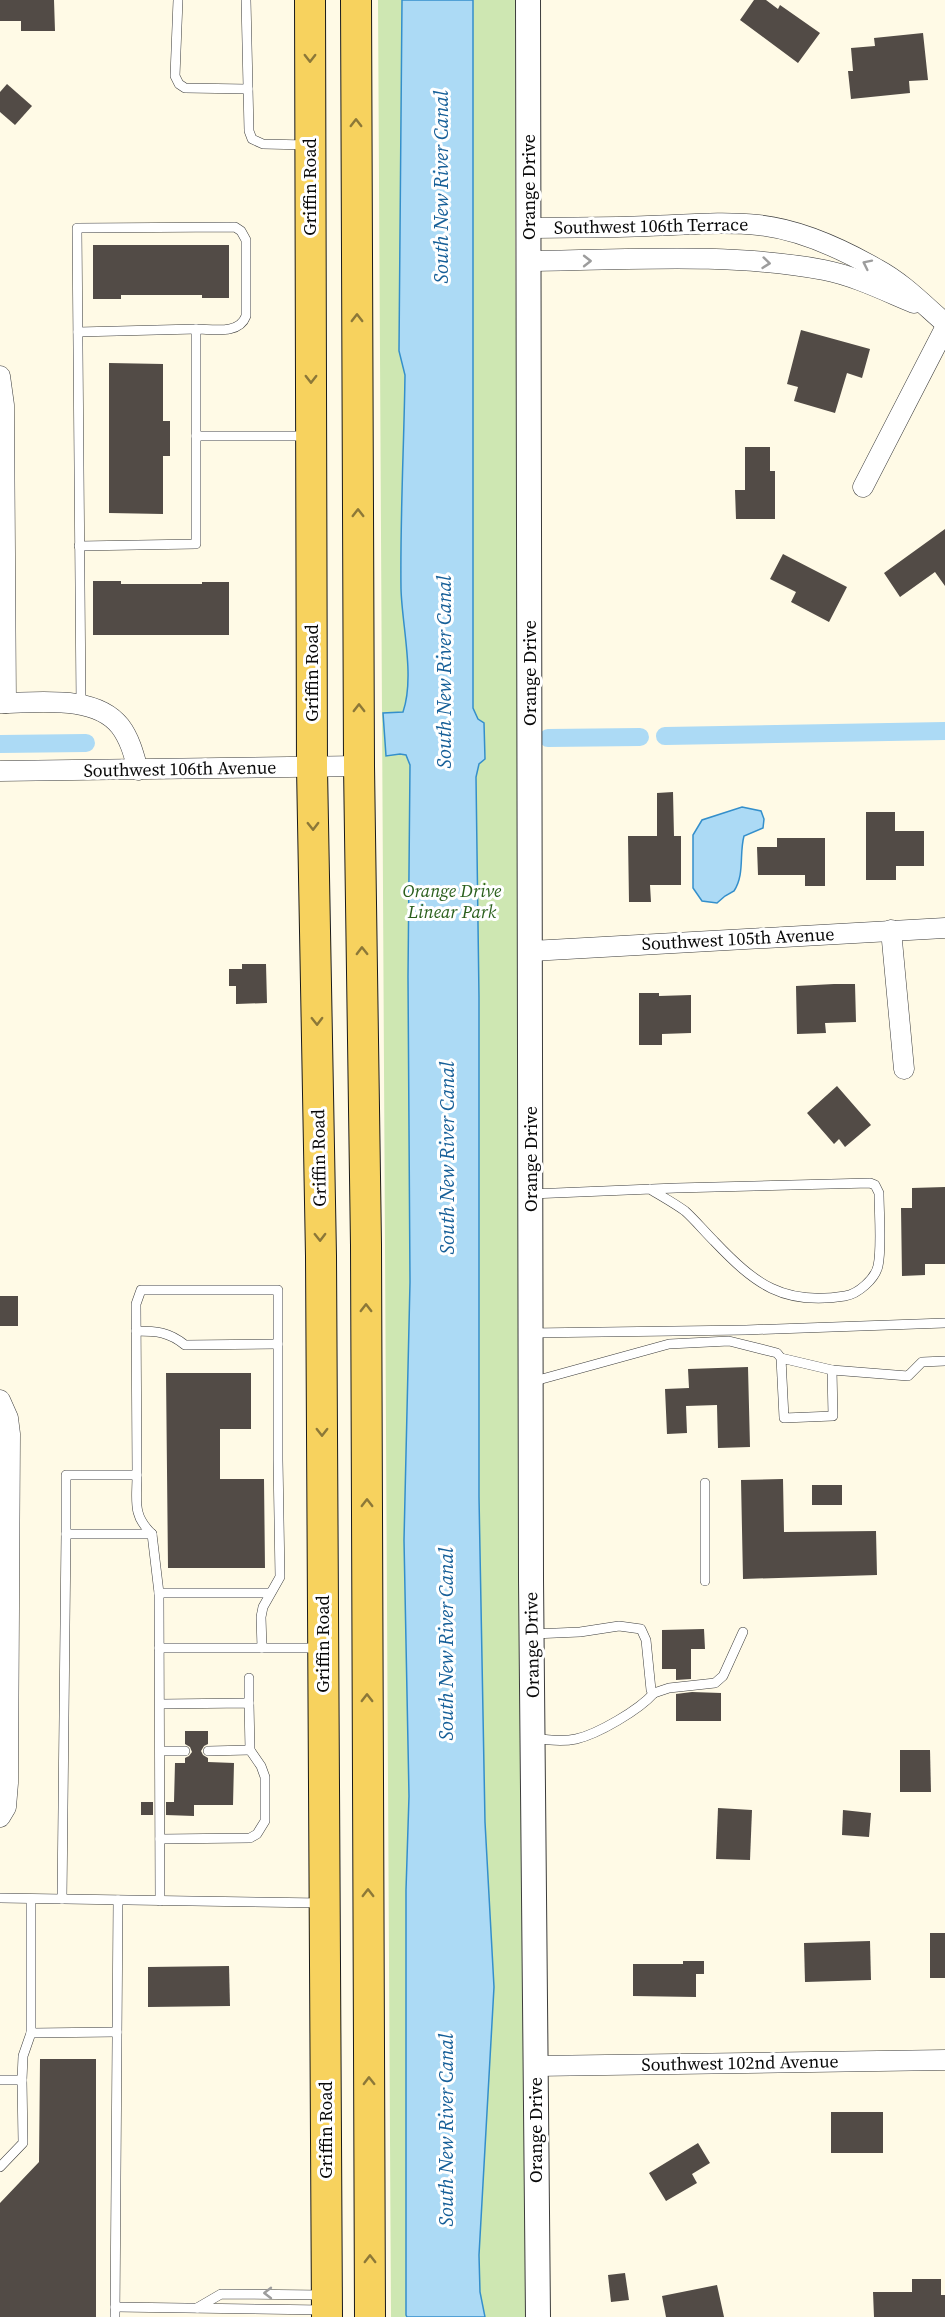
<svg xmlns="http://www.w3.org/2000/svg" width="945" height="2317" viewBox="0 0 945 2317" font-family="'Source Serif 4',serif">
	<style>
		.green { fill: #cee7b2 }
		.water { fill: #acdaf5; stroke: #348fcb; stroke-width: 1.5 }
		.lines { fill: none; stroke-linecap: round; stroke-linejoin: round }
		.canal { stroke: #acdaf5; stroke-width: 18 }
		.building { fill: #524b46 }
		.service-casing { stroke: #3c3c3c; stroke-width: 10 }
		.minor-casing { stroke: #3c3c3c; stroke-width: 21 }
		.tertiary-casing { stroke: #3c3c3c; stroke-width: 26 }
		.primary-casing { stroke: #1a1a1a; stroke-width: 32 }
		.service { stroke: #fff; stroke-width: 9 }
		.minor { stroke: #fff; stroke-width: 20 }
		.tertiary { stroke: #fff; stroke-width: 24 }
		.primary { stroke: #f7d25e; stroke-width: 30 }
		.oneway { stroke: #8c7838 }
		.oneway2 { stroke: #9d9d9d }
		.labels { text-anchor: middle; stroke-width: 6; stroke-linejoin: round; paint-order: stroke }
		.street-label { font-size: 18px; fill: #090909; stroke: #fff }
		.park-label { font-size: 18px; font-style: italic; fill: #2a5f1c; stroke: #fff }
		.water-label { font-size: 20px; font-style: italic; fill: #165f98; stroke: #fff }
	</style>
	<rect width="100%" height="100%" fill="#fffae6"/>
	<!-- green -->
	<path class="green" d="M378,0H515V239L520,661L528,2317H391Z"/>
	<!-- water -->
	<g class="water">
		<path d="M402,0H473V708L478,719L484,723L485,759L479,764L476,777L479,997V1497L485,1822L494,1987L479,2255L480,2292L485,2317H407L406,2315V1890L409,1796L404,1540L410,1282L408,977L410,765L406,755L400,754L386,756L383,713L403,712C415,677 402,626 401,589C400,518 404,446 405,375L399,351Z"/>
		<path d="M742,807L761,811L764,819L763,828L744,836C739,854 745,874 734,891L725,896L717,903L702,901L693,888V835L702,820Z"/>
	</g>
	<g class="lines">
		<!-- canal -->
		<g class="canal">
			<path d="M665,736L945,731"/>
			<path d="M548,738L640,737"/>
			<path d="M0,744L86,743"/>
		</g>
	</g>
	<!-- building -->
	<g class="building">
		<path d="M0,0H54L55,31H21V21H0Z"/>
		<path d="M754,0H766L778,9L780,5L820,33L798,63L740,20Z"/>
		<path d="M923,33L928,80L909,81L910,93L851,99L848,71H853L851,48L875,46L874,38Z"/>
		<path d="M7,84L32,106L15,125L0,112V92Z"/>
		<path d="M93,245H229V298H202V295H121V299H93Z"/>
		<path d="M801,330L870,349L862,378L847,373L835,413L794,401L798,387L787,384Z"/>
		<path d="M109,363L163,364V421H170V456H163V514L109,513Z"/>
		<path d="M745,447H770V471H775V519H736L735,490H745Z"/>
		<path d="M945,529V586L935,572L900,597L884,573Z"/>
		<path d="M783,554L847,587L829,622L791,602L796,592L770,579Z"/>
		<path d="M93,581H121V584H202V582H229V635H93Z"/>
		<path d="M673,792L674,836H681V885H650L651,902H629L628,836H657V793Z"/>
		<path d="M866,812H895V831H924V866H896V880H866Z"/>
		<path d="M777,838H825V886H805V875H758L757,847H777Z"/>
		<path d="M242,964H266L267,1003L236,1004V986H229V969H242Z"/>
		<path d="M834,984H855L856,1022L825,1023L826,1033L797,1034L796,986Z"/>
		<path d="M639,993H659V996L691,995V1033L662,1034V1045H639Z"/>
		<path d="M837,1086L871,1125L845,1147L839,1139L834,1144L807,1113Z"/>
		<path d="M945,1187V1264H925V1275L902,1276L901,1208H912V1188Z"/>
		<rect x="0" y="1296" width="18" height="30"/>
		<path d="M748,1367L750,1447L718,1448L717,1405L686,1406L687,1433L667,1434L665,1389L689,1388L688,1369Z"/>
		<path d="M166,1373H251V1429H220V1479H264L265,1568H168Z"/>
		<path d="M783,1479L784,1532L876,1531L877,1575L743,1579L741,1480Z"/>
		<rect x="812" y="1485" width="30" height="20"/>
		<path d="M704,1629L705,1649H691V1679L676,1680V1669H662V1630Z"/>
		<path d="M692,1692L721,1693V1721H676V1694Z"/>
		<path d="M185,1731H208V1744L204,1746L201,1751L203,1755L208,1758V1762L234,1763L233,1805H194V1816L166,1815V1802H174L175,1763H185V1758L189,1756L192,1752L190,1747L185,1744Z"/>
		<path d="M900,1750H930L931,1792H900Z"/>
		<rect x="141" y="1802" width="12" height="13"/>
		<path d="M718,1808L752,1810L750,1860L716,1859Z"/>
		<path d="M843,1810L871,1813L869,1837L842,1835Z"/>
		<rect x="930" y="1933" width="15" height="45"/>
		<path d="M870,1941L871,1980L805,1982L804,1943Z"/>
		<path d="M683,1961H704V1974H696V1997L633,1996V1964H683Z"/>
		<path d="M229,1966L230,2006L148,2007V1967Z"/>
		<path d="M40,2059H96V2317H0V2203L39,2162Z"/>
		<rect x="831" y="2112" width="52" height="41"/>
		<path d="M698,2143L710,2163L692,2174L697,2183L666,2201L649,2173Z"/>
		<path d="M625,2273L629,2300L611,2302L608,2275Z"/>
		<path d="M912,2279H941V2295H945V2317H874L873,2292H912Z"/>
		<path d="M717,2285L724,2317H666L662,2296Z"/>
	</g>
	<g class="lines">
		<defs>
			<g id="service">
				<path d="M178,0L175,76L179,84L185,88L248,89"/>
				<path d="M246,0L249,131L252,139L263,144L307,145"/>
				<path d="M78,332L196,329"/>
				<path d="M79,546L196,544V436"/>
				<path d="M81,704L77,228L235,227L241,231L246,240V316C239,335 213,329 196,329V436H309"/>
				<path d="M531,1194L676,1188L870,1183L875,1185L879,1193C879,1212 882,1248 878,1266C875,1279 858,1294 845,1296C783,1306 755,1284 714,1241C704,1231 695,1220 685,1211C674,1203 661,1196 650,1189"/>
				<path d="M136,1331C157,1331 169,1332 185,1345L278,1344"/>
				<path d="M531,1333L746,1330L945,1323"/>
				<path d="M832,1370L908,1376L922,1362L945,1361"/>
				<path d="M531,1382L669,1344L729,1341L777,1353L781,1358L784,1418L833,1416L832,1370L781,1358"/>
				<path d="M137,1475L136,1304L141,1290H278V1460L280,1577L263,1607L261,1617L262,1648"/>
				<path d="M705,1483V1581"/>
				<path d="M66,1534V1475H137C137,1501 132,1515 152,1534"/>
				<path d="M159,1593H270"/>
				<path d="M533,1634L580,1632L619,1626L641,1629L646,1640L651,1690L654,1693L669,1688L715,1683L723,1676L743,1632"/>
				<path d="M159,1648H320"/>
				<path d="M249,1678V1703"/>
				<path d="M533,1738C547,1740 562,1742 576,1739C598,1734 639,1710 654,1693"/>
				<path d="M160,1751H185"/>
				<path d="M208,1751L250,1750"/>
				<path d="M160,1839L250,1838L257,1834L265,1821V1777L261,1766L250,1750L249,1703L160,1704"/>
				<path d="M0,1898L322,1903"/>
				<path d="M31,1899V2033L117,2032"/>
				<path d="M62,1899L66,1534H152L159,1593L160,1901"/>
				<path d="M0,2080H22L23,2056L31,2033"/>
				<path d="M0,2167L23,2143L22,2080"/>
				<path d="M115,2307L324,2310"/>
				<path d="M197,2308L221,2294L323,2295"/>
				<path d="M115,2317L118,1900"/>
			</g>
			<g id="minor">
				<path d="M529,228C568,227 608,228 648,226C684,225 721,221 758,225C798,229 842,249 877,269C903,283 923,304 945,323"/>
				<path d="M529,261C624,260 731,252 824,270C855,276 885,291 914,303"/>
				<path d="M0,376L4,405L6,703"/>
				<path d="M863,487L945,328"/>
				<path d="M0,703C37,703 95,694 120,726C130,739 134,755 138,770"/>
				<path d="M0,771L359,766"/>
				<path d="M891,930L904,1069"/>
				<path d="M531,951L945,928"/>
				<path d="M0,1400L8,1418L10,1434L8,1783L6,1807L0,1817"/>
				<path d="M536,2066L945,2060"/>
			</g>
			<path id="tertiary" d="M528,0L531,1580L538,2317"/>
			<g id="primary">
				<path d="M310,0L312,768L321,1256L327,2317"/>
				<path d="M356,0L359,766L366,1245L370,2317"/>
			</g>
		</defs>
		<!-- service casing -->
		<use href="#service" class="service-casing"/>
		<!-- minor casing -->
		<use href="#minor" class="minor-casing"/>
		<!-- tertiary casing -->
		<use href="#tertiary" class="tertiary-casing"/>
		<!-- primary casing -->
		<use href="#primary" class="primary-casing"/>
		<!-- service -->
		<use href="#service" class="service"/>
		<!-- minor -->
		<use href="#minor" class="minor"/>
		<!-- tertiary -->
		<use href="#tertiary" class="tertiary"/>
		<!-- primary -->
		<use href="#primary" class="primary"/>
	</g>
	<!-- one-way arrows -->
	<defs><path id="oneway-chevron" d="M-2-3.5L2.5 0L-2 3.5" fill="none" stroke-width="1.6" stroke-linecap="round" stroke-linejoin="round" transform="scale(1.5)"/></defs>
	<g class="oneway">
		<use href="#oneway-chevron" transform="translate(310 58) rotate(90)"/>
		<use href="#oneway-chevron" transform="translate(356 123) rotate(-90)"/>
		<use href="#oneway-chevron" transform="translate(357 318) rotate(-90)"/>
		<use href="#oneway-chevron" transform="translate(311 379) rotate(90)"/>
		<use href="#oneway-chevron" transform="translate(358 513) rotate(-90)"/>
		<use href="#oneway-chevron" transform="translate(359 708) rotate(-90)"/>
		<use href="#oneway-chevron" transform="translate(313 826) rotate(89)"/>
		<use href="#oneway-chevron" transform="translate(362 951) rotate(-91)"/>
		<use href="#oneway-chevron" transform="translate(317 1021) rotate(89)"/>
		<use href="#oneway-chevron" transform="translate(320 1237) rotate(89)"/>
		<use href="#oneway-chevron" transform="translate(366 1308) rotate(-90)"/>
		<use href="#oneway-chevron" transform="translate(322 1432) rotate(90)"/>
		<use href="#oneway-chevron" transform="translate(367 1503) rotate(-90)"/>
		<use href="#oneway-chevron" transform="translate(367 1698) rotate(-90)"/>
		<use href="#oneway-chevron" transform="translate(368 1893) rotate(-90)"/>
		<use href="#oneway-chevron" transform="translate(369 2081) rotate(-91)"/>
		<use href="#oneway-chevron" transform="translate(370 2259) rotate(-90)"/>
	</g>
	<g class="oneway2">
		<use href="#oneway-chevron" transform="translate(587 261)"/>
		<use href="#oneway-chevron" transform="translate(766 263) rotate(6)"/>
		<use href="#oneway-chevron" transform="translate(867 264) rotate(-154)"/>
		<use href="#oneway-chevron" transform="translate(268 2293) rotate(180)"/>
	</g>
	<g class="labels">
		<!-- street labels -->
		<g class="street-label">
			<text transform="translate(310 187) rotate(-90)" y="6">Griffin Road</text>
			<text transform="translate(529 187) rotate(-90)" y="6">Orange Drive</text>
			<text transform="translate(651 226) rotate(-1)" y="6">Southwest 106th Terrace</text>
			<text transform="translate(312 673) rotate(-90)" y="6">Griffin Road</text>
			<text transform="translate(530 673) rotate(-90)" y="6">Orange Drive</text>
			<text transform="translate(180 769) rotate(-1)" y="6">Southwest 106th Avenue</text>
			<text transform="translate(738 939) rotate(-3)" y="6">Southwest 105th Avenue</text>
			<text transform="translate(319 1158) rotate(-91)" y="6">Griffin Road</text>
			<text transform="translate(531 1159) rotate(-90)" y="6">Orange Drive</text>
			<text transform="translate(323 1644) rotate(-90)" y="6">Griffin Road</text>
			<text transform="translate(532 1645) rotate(-91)" y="6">Orange Drive</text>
			<text transform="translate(740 2063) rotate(-1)" y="6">Southwest 102nd Avenue</text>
			<text transform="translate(326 2130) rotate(-90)" y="6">Griffin Road</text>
			<text transform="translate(536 2130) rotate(-90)" y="6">Orange Drive</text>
		</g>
		<!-- park labels -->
		<g class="park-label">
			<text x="452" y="897">Orange Drive<tspan x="452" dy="21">Linear Park</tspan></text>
		</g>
		<!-- water labels -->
		<g class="water-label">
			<text transform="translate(441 187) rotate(-90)" y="7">South New River Canal</text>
			<text transform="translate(444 672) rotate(-90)" y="7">South New River Canal</text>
			<text transform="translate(447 1158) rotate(-90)" y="7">South New River Canal</text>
			<text transform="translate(446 1644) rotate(-90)" y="7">South New River Canal</text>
			<text transform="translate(446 2130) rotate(-90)" y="7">South New River Canal</text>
		</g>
	</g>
</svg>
